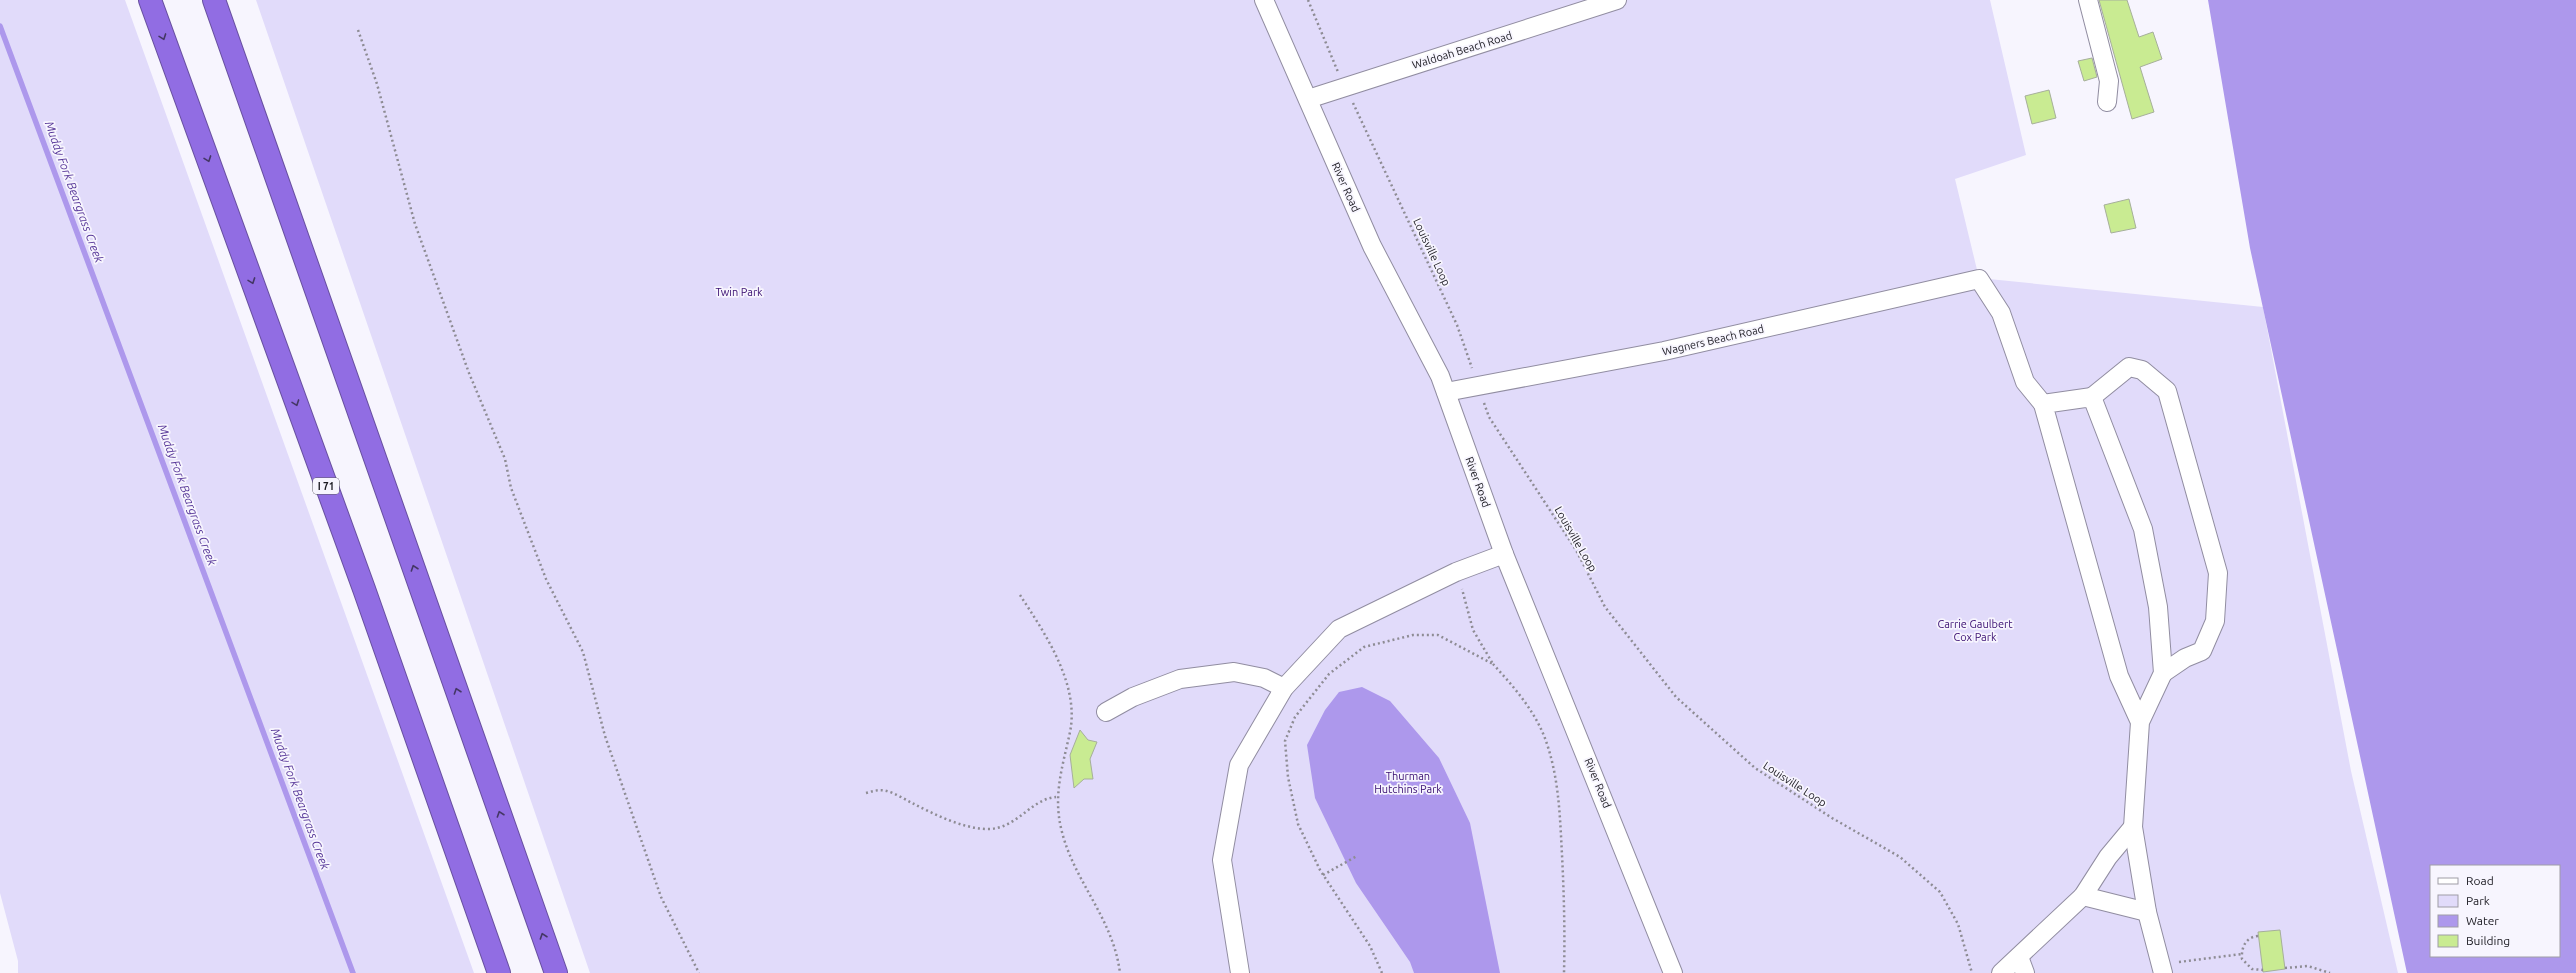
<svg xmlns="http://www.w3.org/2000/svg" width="2576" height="973" viewBox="0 0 2576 973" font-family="Ubuntu,sans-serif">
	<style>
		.green { fill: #e1dbfa }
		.water { fill: #ad98ec; fill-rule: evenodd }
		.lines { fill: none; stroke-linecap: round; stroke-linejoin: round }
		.stream { stroke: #ad98ec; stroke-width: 5.5 }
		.building { fill: #c9eb92; stroke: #a6af9b }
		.minor-casing { stroke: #918da1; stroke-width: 20 }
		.highway-casing { stroke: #68509f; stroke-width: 24 }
		.path { stroke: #8e8c94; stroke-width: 2.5; stroke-dasharray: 2 3; stroke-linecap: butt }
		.minor { stroke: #fff; stroke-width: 18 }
		.highway { stroke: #916de3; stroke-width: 22 }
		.oneway { stroke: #443765 }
		.labels { text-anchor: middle; stroke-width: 3.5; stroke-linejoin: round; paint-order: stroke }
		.shield { fill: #f7f5fe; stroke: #5d5c63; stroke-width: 1 }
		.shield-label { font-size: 10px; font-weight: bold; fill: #1b1a21 }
		.street-label { font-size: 11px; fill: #1b1a21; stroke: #f7f5fe }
		.park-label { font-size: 11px; fill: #390e71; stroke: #f7f5fe }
		.water-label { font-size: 12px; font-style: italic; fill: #583899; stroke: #f7f5fe }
	</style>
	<rect width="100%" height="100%" fill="#f7f5fe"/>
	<!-- green -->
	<g class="green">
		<path d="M0,0H125L474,973H18V961L0,893Z"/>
		<path d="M256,0H1990L2026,155L1955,179L1979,278L2263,307L2351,771L2398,973H590Z"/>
	</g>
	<!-- water -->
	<g class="water">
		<path d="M2208,0H2576V973H2407L2250,248ZM2431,866H2559V956H2431Z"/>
		<path d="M1362,687L1390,701L1439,758L1470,823L1500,973H1414L1410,962L1356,883L1315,798L1307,745L1325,710L1339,692Z"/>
	</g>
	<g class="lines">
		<!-- stream -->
		<path class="stream" d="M0,26L353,973"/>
	</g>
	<!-- building -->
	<g class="building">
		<path d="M2099,0H2127L2139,37L2153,32L2162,59L2140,67L2154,112L2132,119Z"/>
		<path d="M2092,58L2097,77L2084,81L2078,61Z"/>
		<path d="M2049,90L2056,118L2032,124L2025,96Z"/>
		<path d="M2129,199L2136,228L2111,233L2104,205Z"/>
		<path d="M1080,730L1088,740L1097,742L1090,759L1093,779H1084L1074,788L1070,755Z"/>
		<path d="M2280,930L2285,969L2263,972L2258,932Z"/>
	</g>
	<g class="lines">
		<defs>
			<g id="minor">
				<path d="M1264,0L1372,246L1440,376L1504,554L1673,973"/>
				<path d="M2088,0L2109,81L2107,102"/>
				<path d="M1308,99L1617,0"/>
				<path d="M1446,392L1664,351L1979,279L2001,313L2025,382L2043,404"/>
				<path d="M2092,397L2129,367L2142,370L2167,391L2218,573L2215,621L2202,651L2185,658L2163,673"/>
				<path d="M1106,712L1133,697L1180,679L1234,672L1264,678L1284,688"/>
				<path d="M2140,722L2119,676L2043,404L2092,397L2143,529L2158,607L2163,673L2140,722L2133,827L2147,912L2163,973"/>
				<path d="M2083,896L2147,912"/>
				<path d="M2019,957L2025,973"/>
				<path d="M1240,973L1222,860L1239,765L1284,688L1339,629L1456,572L1504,554"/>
				<path d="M2001,973L2083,896L2108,857L2133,827"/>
			</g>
			<g id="highway">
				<path d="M150,0L364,589L499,973"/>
				<path d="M214,0L556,973"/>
			</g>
		</defs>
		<!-- minor casing -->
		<use href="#minor" class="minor-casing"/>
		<!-- highway casing -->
		<use href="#highway" class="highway-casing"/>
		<!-- path -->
		<g class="path">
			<path d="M1308,0L1338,72"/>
			<path d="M358,30L377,84L415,224L469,373L505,459L511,488L546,579L583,652L605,736L661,897L699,973"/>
			<path d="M1353,103L1457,325L1472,368"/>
			<path d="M1484,403L1489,417L1576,550L1605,607L1676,697L1755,768L1832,818L1900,857L1940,892L1958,924L1972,973"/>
			<path d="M1020,595C1044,632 1080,684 1070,732C1063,765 1053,794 1061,828C1073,881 1113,917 1120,973"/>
			<path d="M1493,664C1514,687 1537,713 1547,744C1559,780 1560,817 1562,855C1564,894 1565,933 1564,973"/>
			<path d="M866,793C873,791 880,789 887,791C895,793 904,799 912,803C934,814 961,828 986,829C1017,830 1030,799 1056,797"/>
			<path d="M1323,875L1357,856"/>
			<path d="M2258,936C2246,937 2241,947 2242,959L2252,969L2263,970"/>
			<path d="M2179,962L2242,954"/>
			<path d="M2285,968L2308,966L2330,973"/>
			<path d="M1382,973L1370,946L1320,870L1298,824L1288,777L1285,741L1295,717L1329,674L1364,647L1413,635H1438L1493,664L1473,630L1462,589"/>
		</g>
		<!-- minor -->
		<use href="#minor" class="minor"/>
		<!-- highway -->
		<use href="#highway" class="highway"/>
	</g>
	<!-- one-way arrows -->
	<defs><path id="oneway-chevron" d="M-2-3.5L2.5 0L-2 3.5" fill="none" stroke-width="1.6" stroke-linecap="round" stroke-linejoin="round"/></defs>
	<g class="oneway">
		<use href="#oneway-chevron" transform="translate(163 37) rotate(70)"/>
		<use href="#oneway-chevron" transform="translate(208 159) rotate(70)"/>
		<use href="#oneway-chevron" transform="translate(252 281) rotate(70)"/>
		<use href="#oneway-chevron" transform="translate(296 403) rotate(70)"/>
		<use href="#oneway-chevron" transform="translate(414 568) rotate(-109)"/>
		<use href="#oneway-chevron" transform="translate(457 691) rotate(-109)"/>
		<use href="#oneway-chevron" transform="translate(500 814) rotate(-109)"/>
		<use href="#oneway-chevron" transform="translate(543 936) rotate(-109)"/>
	</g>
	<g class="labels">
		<!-- shield labels -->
		<rect class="shield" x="313" y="478" width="26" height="16" rx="3"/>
		<g class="shield-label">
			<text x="326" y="490">I 71</text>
		</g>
		<!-- street labels -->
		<g class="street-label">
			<text transform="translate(1462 50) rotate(-17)" y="4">Waldoah Beach Road</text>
			<text transform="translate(1346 187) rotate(66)" y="4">River Road</text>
			<text transform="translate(1432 252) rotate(65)" y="4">Louisville Loop</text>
			<text transform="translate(1713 340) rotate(-13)" y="4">Wagners Beach Road</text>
			<text transform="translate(1478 482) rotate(70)" y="4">River Road</text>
			<text transform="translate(1576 539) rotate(60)" y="4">Louisville Loop</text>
			<text transform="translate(1598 783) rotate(68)" y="4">River Road</text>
			<text transform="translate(1795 784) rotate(33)" y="4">Louisville Loop</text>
		</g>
		<!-- park labels -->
		<g class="park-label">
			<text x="739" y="296">Twin Park</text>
			<text x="1975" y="628">Carrie Gaulbert<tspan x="1975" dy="13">Cox Park</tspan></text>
			<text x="1408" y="780">Thurman<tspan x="1408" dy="13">Hutchins Park</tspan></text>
		</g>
		<!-- water labels -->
		<g class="water-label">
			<text transform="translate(74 192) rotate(70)" y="4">Muddy Fork Beargrass Creek</text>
			<text transform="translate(187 495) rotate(70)" y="4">Muddy Fork Beargrass Creek</text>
			<text transform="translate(300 799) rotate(70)" y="4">Muddy Fork Beargrass Creek</text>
		</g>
	</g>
	<!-- legend -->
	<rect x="2430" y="865" width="130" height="92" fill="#f7f5fe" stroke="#9f9da6"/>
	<rect x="2438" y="878" width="20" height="6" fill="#ffffff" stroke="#9f9da6"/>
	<text x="2466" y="885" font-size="12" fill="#1b1a21">Road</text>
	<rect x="2438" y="895" width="20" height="12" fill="#e1dbfa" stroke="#9f9da6"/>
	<text x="2466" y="905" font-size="12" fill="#1b1a21">Park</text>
	<rect x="2438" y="915" width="20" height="12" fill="#ad98ec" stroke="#9f9da6"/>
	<text x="2466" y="925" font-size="12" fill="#1b1a21">Water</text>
	<rect x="2438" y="935" width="20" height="12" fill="#c9eb92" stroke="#9f9da6"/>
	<text x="2466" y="945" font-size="12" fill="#1b1a21">Building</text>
</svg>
